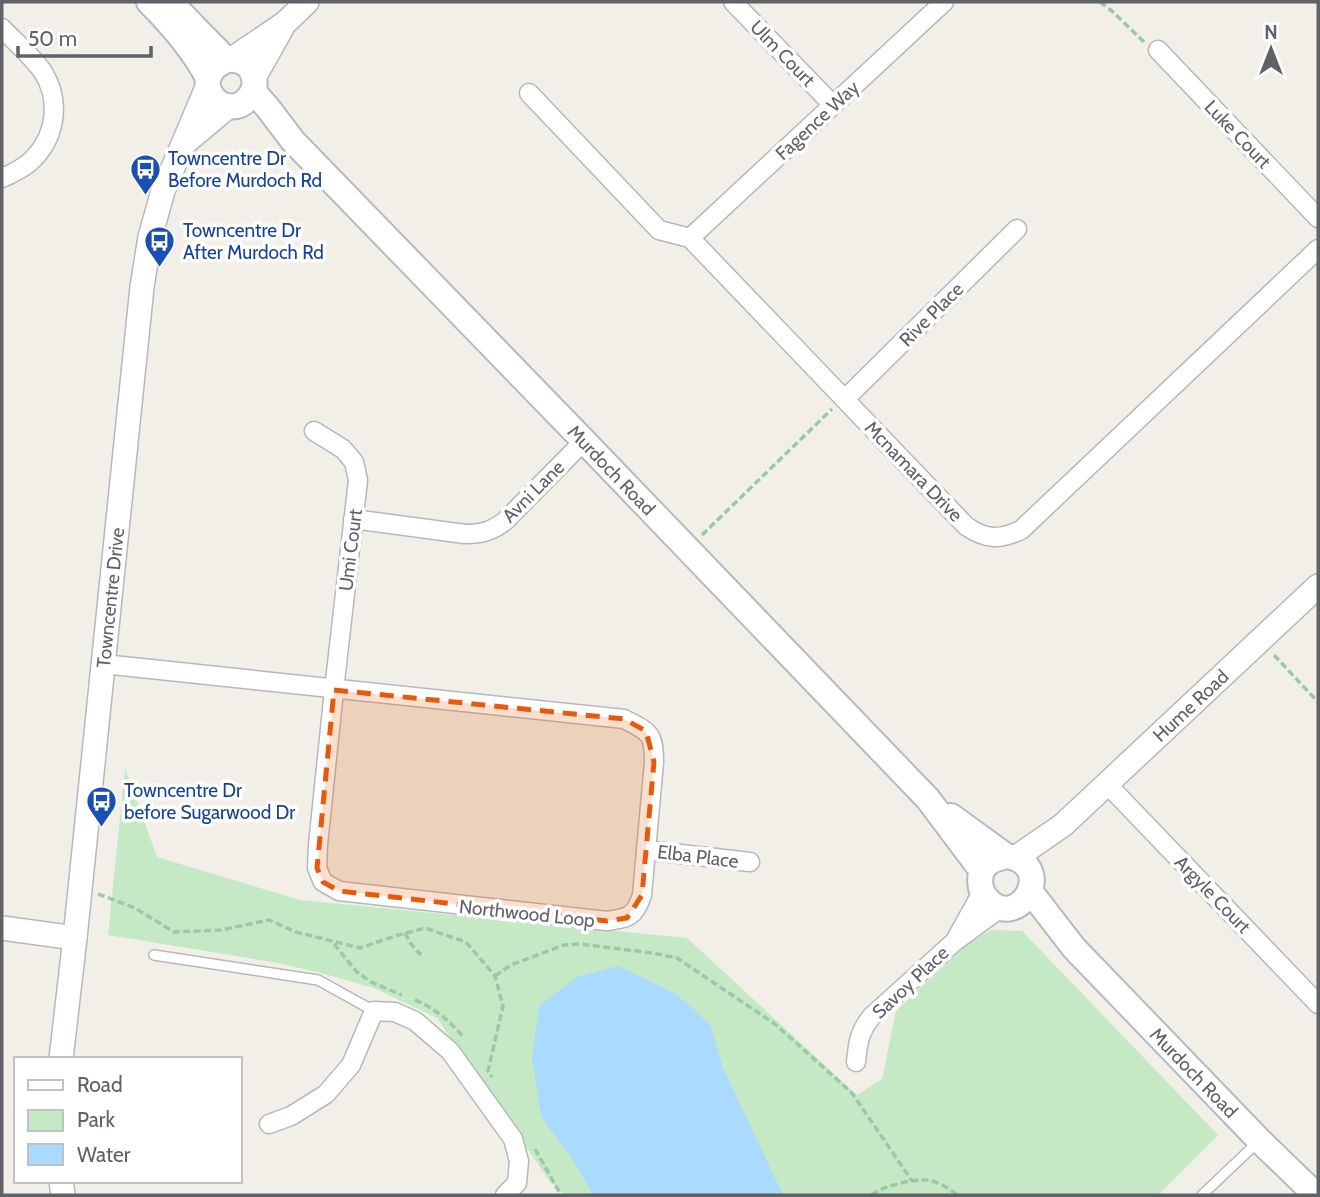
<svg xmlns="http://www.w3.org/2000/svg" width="1320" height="1197" viewBox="0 0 1320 1197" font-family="Cabin,sans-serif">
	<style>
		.green { fill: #c5e8c5 }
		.water { fill: #aadaff }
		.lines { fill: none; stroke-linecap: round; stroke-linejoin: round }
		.service-casing { stroke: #b5b8bc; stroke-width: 12 }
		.minor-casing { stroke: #b5b8bc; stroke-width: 21 }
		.tertiary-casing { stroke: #b5b8bc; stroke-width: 26 }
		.secondary-casing { stroke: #b6babf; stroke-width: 28 }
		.path { stroke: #9cc7a9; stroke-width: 3.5; stroke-dasharray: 7 3.5; stroke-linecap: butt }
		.service { stroke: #fff; stroke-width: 9 }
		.minor { stroke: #fff; stroke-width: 18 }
		.tertiary { stroke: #fff; stroke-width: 23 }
		.secondary { stroke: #fff; stroke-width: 24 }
		.marked { fill: #e8590c; fill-opacity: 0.2; stroke: #e8590c; stroke-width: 5; stroke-dasharray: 14 9; stroke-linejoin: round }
		.labels { text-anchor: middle; stroke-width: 7; stroke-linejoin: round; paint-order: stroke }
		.street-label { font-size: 19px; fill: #5f6368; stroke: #fff }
		.transit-label { font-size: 19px; fill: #164399; stroke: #fff; text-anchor: start }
	</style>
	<rect width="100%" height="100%" fill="#f1efe8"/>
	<!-- green -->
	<path class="green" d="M125,768L157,857L300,900L687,938L857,1095L882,1079L896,1011L967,944L991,930L1022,931L1218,1135L1158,1195H566L551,1183L437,1018L374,988L321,973L273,962L108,935Z"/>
	<!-- water -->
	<path class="water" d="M618,966L676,994L710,1024L723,1068L783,1195H593L573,1160L541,1117L532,1058L539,1006L577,977Z"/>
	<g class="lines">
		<defs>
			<g id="service">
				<path d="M154,955L318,980L374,1011"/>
				<path d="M1202,1195L1259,1141"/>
			</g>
			<g id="minor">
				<path d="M733,2L833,105"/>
				<path d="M2,28C15,42 32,56 43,72C60,99 57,134 34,158C27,166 12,174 2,178"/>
				<path d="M1158,50L1318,218"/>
				<path d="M529,93L659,230L690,238L966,526C986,540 1000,540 1021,530L1318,249"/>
				<path d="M690,238L944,2"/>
				<path d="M845,399L1017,229"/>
				<path d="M353,519L465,534C482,534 492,531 505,521L584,441"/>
				<path d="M103,664L624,719C649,732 654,732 654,762L642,895C635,917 628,918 607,921L339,891L323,882L317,868L318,845L334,690L358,480L354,462L343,449L314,431"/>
				<path d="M1107,784L1318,1004"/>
				<path d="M646,850L750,862"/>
				<path d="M956,939L982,892"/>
				<path d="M856,1062C858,1042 859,1032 872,1016L954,942L1002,907"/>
				<path d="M269,1124L291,1116L326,1094L351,1065L374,1011L395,1012L415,1021L450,1051L513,1139L519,1161L517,1183L505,1195"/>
			</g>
			<g id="tertiary">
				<path d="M232,59L285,23L307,2"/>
				<path d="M254,78L282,28"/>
				<path d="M186,142L229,106"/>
				<path id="s1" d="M1015,858L1063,825L1318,586"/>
				<path d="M2,928L75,938"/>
				<path id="s2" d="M61,1059L75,938L142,287L150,237L163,191L208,85"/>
				<path d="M61,1181L63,1195"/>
			</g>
			<g id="secondary">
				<path d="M149,2C172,25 193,49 208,78"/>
				<path d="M171,2C185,18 200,33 216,49C219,52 224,59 228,60C229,61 231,59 233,60C241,60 247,64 251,70C256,79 256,88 250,96C227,128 182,79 227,60"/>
				<path id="s3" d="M253,91L268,108L293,141L584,441L928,799L982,871"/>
				<path d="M951,816L1006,856C1058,864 1020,931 989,901C978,891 976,871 990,862C994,859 1001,858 1006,856"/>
				<path id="s4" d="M1030,891L1074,948L1260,1141L1316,1195"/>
			</g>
		</defs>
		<!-- service casing -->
		<use href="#service" class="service-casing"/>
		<!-- minor casing -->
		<use href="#minor" class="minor-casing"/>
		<!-- tertiary casing -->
		<use href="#tertiary" class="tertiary-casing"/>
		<!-- secondary casing -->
		<use href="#secondary" class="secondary-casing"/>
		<!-- path -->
		<g class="path">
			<path d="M1100,2L1112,11L1144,42"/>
			<path d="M702,535L832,409"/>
			<path d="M1274,655L1318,702"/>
			<path d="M98,894L135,908L174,932L221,930L269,920L296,932L360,948L395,936L425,928L466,942L495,976L503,1006L488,1071L492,1077"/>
			<path d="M405,933L411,944L421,955"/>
			<path d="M334,944L357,972L371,982L402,995"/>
			<path d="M495,976L511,965L564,945L580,944L652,953L677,958L775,1024L852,1093L912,1181"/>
			<path d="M415,1000C434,1007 452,1023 464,1038"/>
			<path d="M535,1149L561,1195"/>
			<path d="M872,1195C882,1186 913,1179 927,1180C936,1181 951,1189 957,1195"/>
		</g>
		<!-- service -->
		<use href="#service" class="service"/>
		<!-- minor -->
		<use href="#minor" class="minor"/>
		<!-- tertiary -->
		<use href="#tertiary" class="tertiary"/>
		<!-- secondary -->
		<use href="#secondary" class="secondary"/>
	</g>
	<!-- marked area -->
	<path class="marked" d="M334,690L624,719L646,731L654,762L642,895L627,918L607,921L339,891L323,882L317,868Z"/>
	<!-- icons -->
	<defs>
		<symbol id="bus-pin" viewBox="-11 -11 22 30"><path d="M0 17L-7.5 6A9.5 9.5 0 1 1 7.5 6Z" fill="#1a4fb4" stroke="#fff"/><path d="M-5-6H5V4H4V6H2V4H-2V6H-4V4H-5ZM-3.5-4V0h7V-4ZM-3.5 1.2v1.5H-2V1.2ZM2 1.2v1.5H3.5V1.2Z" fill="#fff"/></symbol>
	</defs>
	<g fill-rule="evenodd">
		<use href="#bus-pin" x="128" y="152" width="35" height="47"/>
		<use href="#bus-pin" x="142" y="224" width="35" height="47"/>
		<use href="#bus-pin" x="84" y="784" width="35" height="47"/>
	</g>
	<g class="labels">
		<!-- street labels -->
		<g class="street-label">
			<text transform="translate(783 53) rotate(46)" y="7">Ulm Court</text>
			<text transform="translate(817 120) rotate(-43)" y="7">Fagence Way</text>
			<text transform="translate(1238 134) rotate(46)" y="7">Luke Court</text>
			<text transform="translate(931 314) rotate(-45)" y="7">Rive Place</text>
			<text dy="7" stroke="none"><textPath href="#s3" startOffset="522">Murdoch Road</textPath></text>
			<text transform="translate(914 471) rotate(46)" y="7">Mcnamara Drive</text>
			<text transform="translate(533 491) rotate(-45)" y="7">Avni Lane</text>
			<text transform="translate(350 550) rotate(-83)" y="7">Umi Court</text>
			<text dy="7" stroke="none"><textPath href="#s2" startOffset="464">Towncentre Drive</textPath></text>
			<text dy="7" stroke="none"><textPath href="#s1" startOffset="233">Hume Road</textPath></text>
			<text transform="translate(698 856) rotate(7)" y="7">Elba Place</text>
			<text transform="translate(1213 894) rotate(46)" y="7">Argyle Court</text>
			<text transform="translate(527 913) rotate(6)" y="7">Northwood Loop</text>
			<text transform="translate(910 982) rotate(-43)" y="7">Savoy Place</text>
			<text dy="7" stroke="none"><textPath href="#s4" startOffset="245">Murdoch Road</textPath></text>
		</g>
		<!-- transit labels -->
		<g class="transit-label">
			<text x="168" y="165">Towncentre Dr<tspan x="168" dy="22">Before Murdoch Rd</tspan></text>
			<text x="183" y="237">Towncentre Dr<tspan x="183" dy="22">After Murdoch Rd</tspan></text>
			<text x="124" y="797">Towncentre Dr<tspan x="124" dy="22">before Sugarwood Dr</tspan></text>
		</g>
	</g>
	<!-- border -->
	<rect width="1320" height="1197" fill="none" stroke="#5f6368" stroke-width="7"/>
	<!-- legend -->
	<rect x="14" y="1057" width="228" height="126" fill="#ffffff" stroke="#bfc1c3" stroke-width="2"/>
	<rect x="28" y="1080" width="35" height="10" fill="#ffffff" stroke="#bfc1c3" stroke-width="2"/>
	<text x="77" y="1092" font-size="21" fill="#5f6368">Road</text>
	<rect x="28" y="1110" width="35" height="21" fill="#c5e8c5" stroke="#bfc1c3" stroke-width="2"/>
	<text x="77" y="1127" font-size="21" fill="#5f6368">Park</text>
	<rect x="28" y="1144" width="35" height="21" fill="#aadaff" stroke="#bfc1c3" stroke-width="2"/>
	<text x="77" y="1162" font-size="21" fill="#5f6368">Water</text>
	<!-- north arrow -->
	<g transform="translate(1271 49)" stroke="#ffffff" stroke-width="5" paint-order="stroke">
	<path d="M0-5L12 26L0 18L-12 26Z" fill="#5f6368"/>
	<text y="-10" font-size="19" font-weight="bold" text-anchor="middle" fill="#5f6368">N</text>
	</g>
	<!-- scale -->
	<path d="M18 46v10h133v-10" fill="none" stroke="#5f6368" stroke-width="3.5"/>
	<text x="28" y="46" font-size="21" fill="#5f6368" stroke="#ffffff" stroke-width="5" paint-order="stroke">50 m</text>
</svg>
